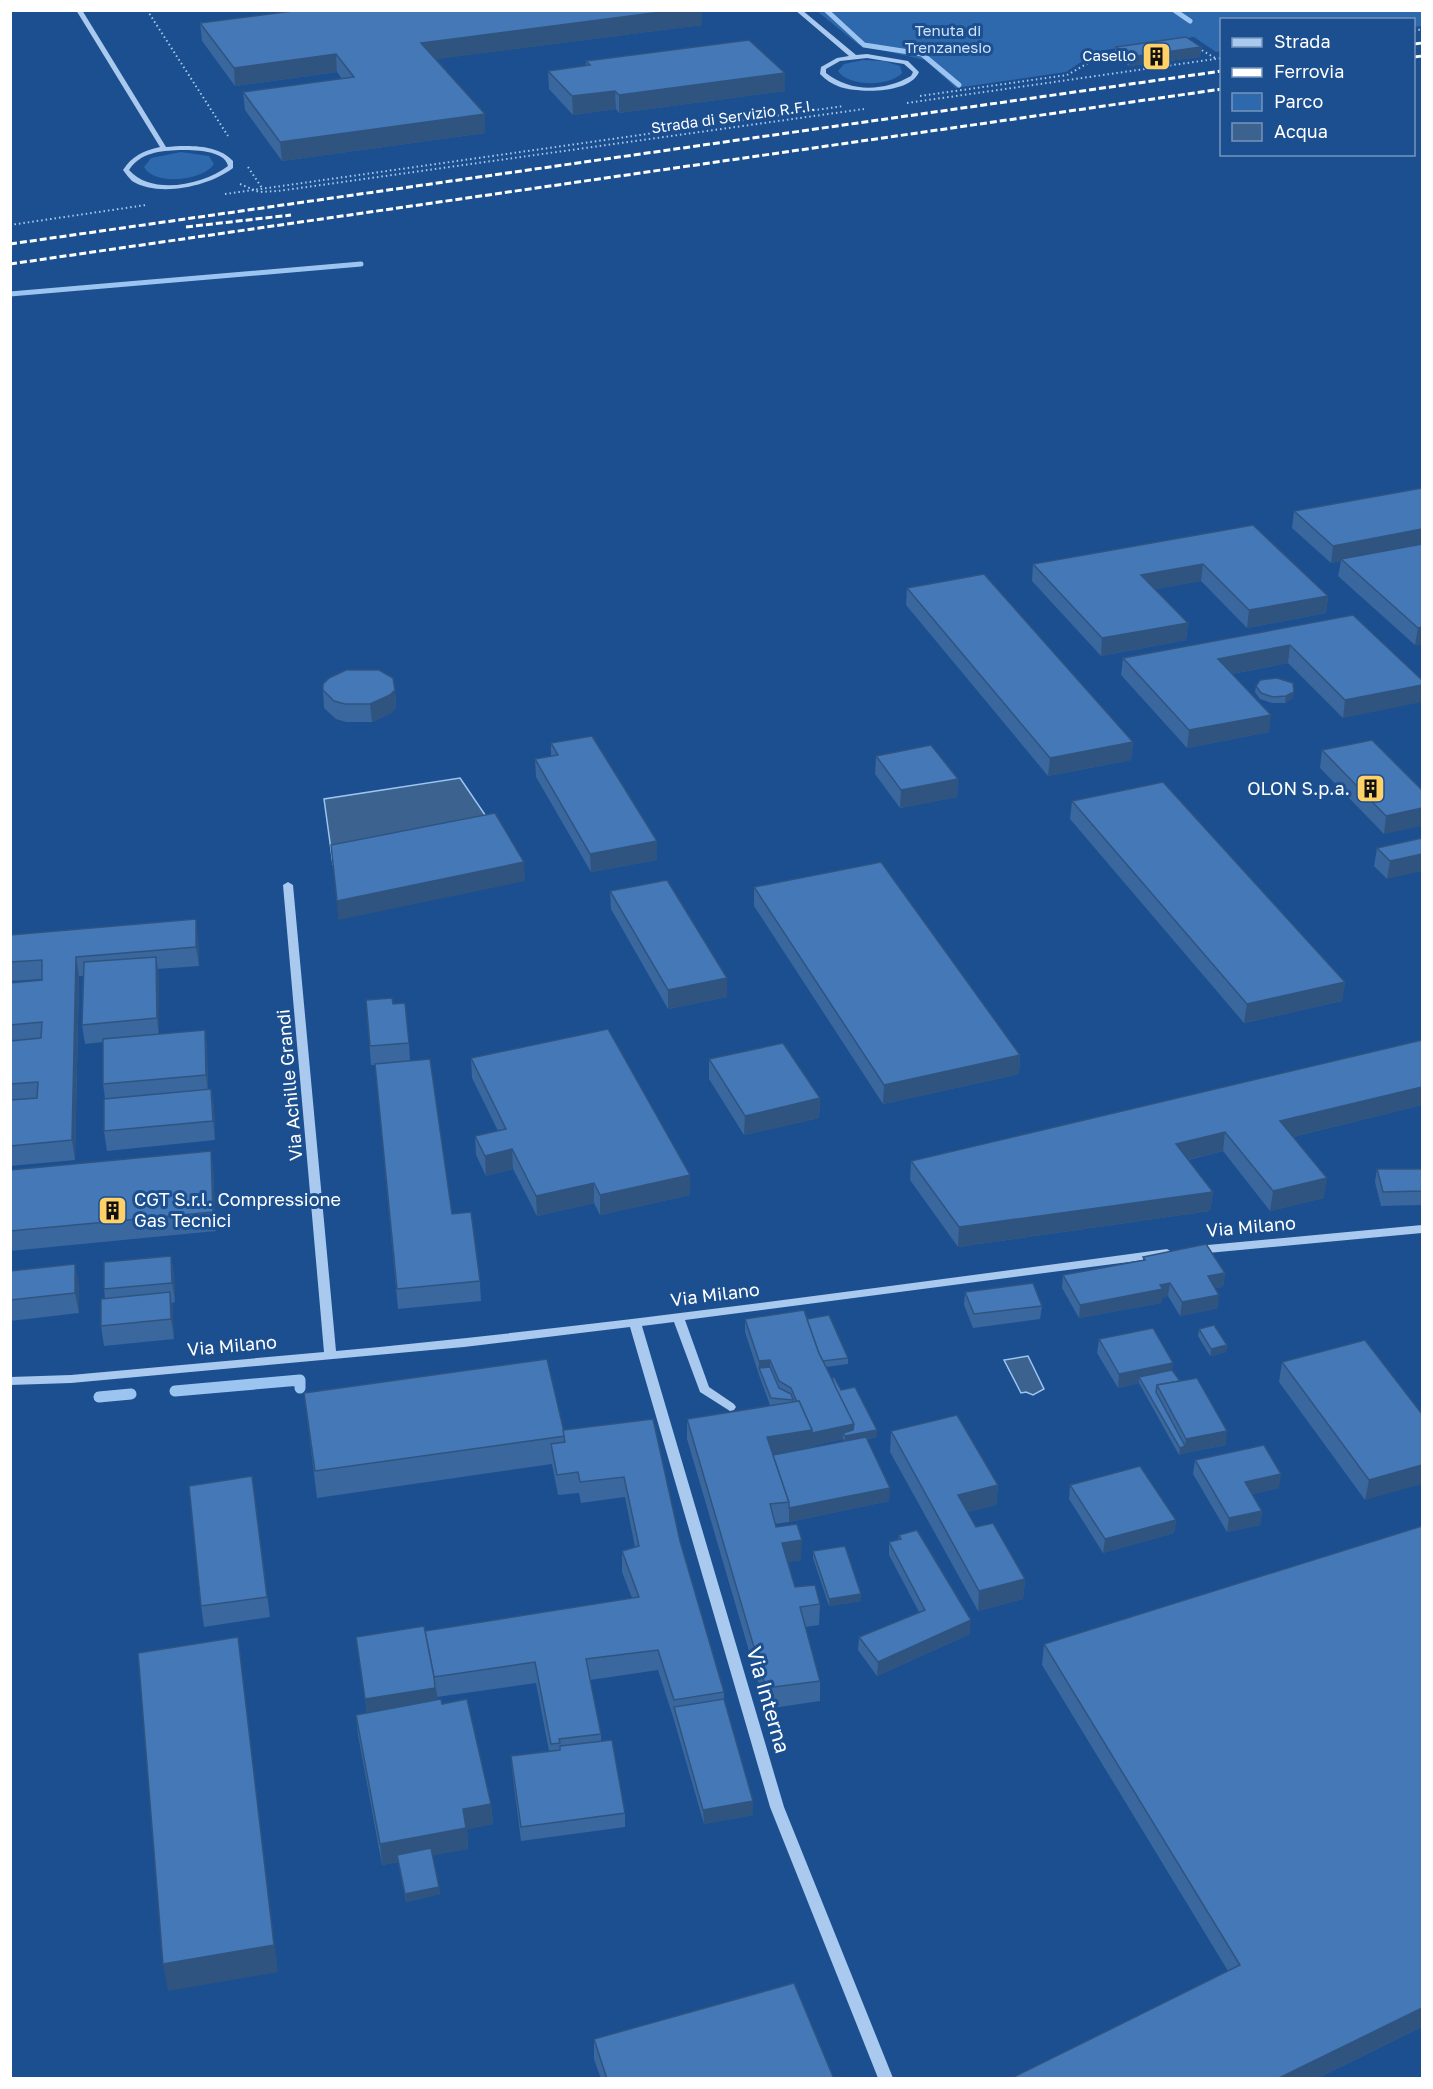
<svg xmlns="http://www.w3.org/2000/svg" width="1433" height="2089" viewBox="0 0 1433 2089" font-family="'Golos Text',sans-serif">
	<style>
		.green { fill: #2e69ad }
		.water { fill: #3c6290; stroke: #9cc4f0; stroke-width: 1.5 }
		.lines { fill: none; stroke-linecap: round; stroke-linejoin: round }
		.stream-far1 { stroke: #9cc4f0; stroke-width: 5 }
		.stream { stroke: #9cc4f0; stroke-width: 11 }
		.path { stroke: #a9c9ee; stroke-width: 2; stroke-dasharray: 1.5 3; stroke-linecap: butt }
		.minor { fill: #a9c9ee; fill-rule: evenodd }
		.rail { stroke: #fff; stroke-width: 3; stroke-dasharray: 7 3; stroke-linecap: butt }
		.wall { fill: #3a679d; fill-rule: evenodd }
		.shaded-wall { fill: #305480 }
		.building { fill: #4478b7; stroke: #305480; stroke-width: 1.5 }
		.labels { text-anchor: middle; stroke-width: 6; stroke-linejoin: round; paint-order: stroke }
		.far-park-label { font-size: 15px; fill: #cfe3fa; stroke: #1b4f8f }
		.far-poi-label { font-size: 15px; fill: #fff; stroke: #1b4f8f; text-anchor: end }
		.far-street-label { font-size: 15px; fill: #fff; stroke: #1b4f8f }
		.poi-label { font-size: 18px; fill: #fff; stroke: #1b4f8f; text-anchor: end }
		.street-label { font-size: 18px; fill: #fff; stroke: #1b4f8f }
		.near-street-label { font-size: 21px; fill: #fff; stroke: #1b4f8f }
	</style>
	<rect width="100%" height="100%" fill="#1b4f8f"/>
	<!-- green -->
	<g class="green">
		<path d="M1422,10V26L1414,27V20H1222L1221,51L1216,52L1194,37L1098,51L1066,72L956,88L925,60L859,45L817,11Z"/>
		<path d="M863,60L884,61L900,66L902,73C889,87 849,87 838,71L844,64Z"/>
		<path d="M181,152L209,156L214,164C203,181 154,186 144,167L151,158Z"/>
	</g>
	<!-- water -->
	<g class="water">
		<path d="M460,778L496,831L333,864L324,799Z"/>
		<path d="M1028,1356L1044,1389L1033,1395L1026,1392L1021,1393L1004,1360Z"/>
	</g>
	<g class="lines">
		<!-- stream-far1 -->
		<g class="stream-far1">
			<path d="M826,10L864,45L922,54L959,85"/>
			<path d="M1174,10L1190,21"/>
			<path d="M10,294L361,264"/>
		</g>
		<!-- stream -->
		<g class="stream">
			<path d="M175,1391L300,1380V1388"/>
			<path d="M99,1397L131,1394"/>
		</g>
		<!-- path -->
		<g class="path">
			<path d="M147,10L228,136"/>
			<path d="M1414,31L1422,29"/>
			<path d="M1198,48L1217,59"/>
			<path d="M920,96L1067,75L1104,54L1119,50"/>
			<path d="M907,103L1222,58"/>
			<path d="M248,167L262,188"/>
			<path d="M240,184L259,192L278,191L864,109"/>
			<path d="M225,194L844,106"/>
			<path d="M10,225L146,205"/>
		</g>
		<!-- minor -->
		<g class="minor">
			<path d="M76,10H82L166,147C187,145 218,144 233,161V168C210,186 159,198 132,181C129,178 126,174 123,170C132,156 143,151 160,147ZM179,150C193,150 225,150 228,166C203,185 152,196 129,170C141,152 160,151 179,150Z"/>
			<path d="M795,10H802L856,55L867,54L908,61L919,72C910,94 859,93 840,87C832,84 826,80 820,74L821,67L837,58L849,56ZM867,58L904,64L913,72L911,76C885,91 851,93 826,73V69L840,61Z"/>
			<path d="M288,882L293,885L336,1351C614,1325 890,1286 1167,1249L1173,1253L1167,1257L685,1320L709,1387L734,1404L736,1407L734,1410L730,1411L700,1392L674,1322L642,1326L784,1807L893,2078H878L770,1807L630,1327L464,1347L71,1383L10,1385V1377L71,1375L324,1352L283,885Z"/>
			<path d="M1422,1225V1233L1197,1254L1191,1250L1197,1246Z"/>
		</g>
		<!-- rail -->
		<g class="rail">
			<path d="M1414,44L1422,43"/>
			<path d="M1414,57L1422,56"/>
			<path d="M186,227L291,215"/>
			<path d="M10,244L1222,71"/>
			<path d="M10,264L1222,89"/>
		</g>
	</g>
	<!-- wall -->
	<g class="wall">
		<path d="M301,10H702V25L435,59L485,133L282,161L245,110L243,92L342,79L337,72L235,86L202,41L200,23Z"/>
		<path d="M1116,47H1201L1200,57L1129,66L1115,56Z"/>
		<path d="M586,61L785,73V91L619,113L616,109L573,115L549,89L548,71L586,66Z"/>
		<path d="M1422,488V644L1415,645L1338,576L1341,561L1331,563L1292,528L1294,511Z"/>
		<path d="M1253,525L1328,596L1326,613L1247,628L1201,581L1155,589L1188,623L1186,640L1101,656L1032,581L1033,564Z"/>
		<path d="M907,588L1133,742L1131,760L1048,776L906,605Z"/>
		<path d="M1353,615L1422,680L1343,718L1288,663L1232,674L1269,732L1187,748L1121,675L1123,658Z"/>
		<path d="M1256,686L1293,698L1285,703H1272L1260,699L1255,692Z"/>
		<path d="M323,690H395L396,707L391,713L372,722H346L336,719L324,708Z"/>
		<path d="M551,743L657,841V860L591,872L536,777L535,759L551,756Z"/>
		<path d="M1322,750L1422,790L1384,834L1320,768Z"/>
		<path d="M876,756L958,779L957,797L900,808L875,774Z"/>
		<path d="M1072,801L1345,982L1342,1001L1244,1023L1070,819Z"/>
		<path d="M1422,838L1387,879L1374,866L1377,848Z"/>
		<path d="M754,887L1020,1055L1019,1074L883,1104L754,906Z"/>
		<path d="M610,891L727,978V997L668,1009L611,909Z"/>
		<path d="M10,935L198,938L199,966L158,969L159,1034L205,1030L207,1050L208,1089H211L214,1108L215,1140L107,1151L104,1131L105,1099L103,1084V1042L85,1044L82,1025L83,976H79L75,1160L10,1166V983L42,980V979L10,981Z"/>
		<path d="M366,1000L393,1004L409,1043L410,1061L452,1214L480,1281L481,1301L398,1309L375,1065H371Z"/>
		<path d="M1422,1040V1105L1293,1137L1324,1198L1270,1211L1223,1151L1188,1160L1213,1192L1210,1211L958,1247L910,1180L911,1161Z"/>
		<path d="M471,1058L690,1175V1195L600,1215L594,1203L537,1216L513,1169L486,1176L476,1155L475,1136L498,1131L472,1078Z"/>
		<path d="M709,1059L820,1098L819,1118L744,1135L709,1079Z"/>
		<path d="M211,1151L213,1170L216,1231L10,1251V1170Z"/>
		<path d="M1377,1169H1422V1205L1381,1206L1375,1182Z"/>
		<path d="M171,1256L174,1276L175,1302L172,1303L174,1339L104,1346L101,1326L105,1299L104,1289Z"/>
		<path d="M1143,1257L1225,1273L1223,1287L1215,1288L1218,1308L1180,1316L1168,1296L1162,1298L1161,1303L1079,1318L1062,1288L1063,1275L1143,1260Z"/>
		<path d="M10,1271L79,1284V1313L10,1321Z"/>
		<path d="M965,1292L1042,1306L1040,1319L973,1328L964,1305Z"/>
		<path d="M745,1319H807L848,1358V1364L826,1367L832,1380L877,1430V1437L867,1439L889,1501L789,1522L775,1524L776,1527L801,1560L788,1562L795,1587L820,1604L819,1625L805,1627L820,1681V1701L766,1709L687,1439V1419L773,1405H770L759,1375L745,1332ZM843,1439L844,1442L811,1447V1446Z"/>
		<path d="M1199,1329L1227,1345L1226,1352L1210,1356L1198,1336Z"/>
		<path d="M1099,1339L1172,1370L1226,1445L1185,1453L1179,1455L1139,1383L1118,1388L1097,1353Z"/>
		<path d="M1282,1362L1422,1414L1365,1500L1279,1382Z"/>
		<path d="M304,1393L563,1430L653,1419L680,1541L724,1692V1699L753,1815L704,1824L674,1720L658,1670L590,1680L601,1734V1741L625,1813V1827L521,1841L512,1770L511,1756L549,1751L536,1683L437,1697V1700L442,1704L491,1804L493,1824L467,1829L468,1849L432,1855L440,1894L406,1902L398,1862L382,1865L358,1735L356,1715L367,1713L356,1637L426,1634L632,1598L622,1572V1551L635,1547L625,1497L581,1503L579,1493L558,1495L552,1464L317,1498Z"/>
		<path d="M891,1431L998,1485L996,1505L967,1512L976,1527L1025,1579L1023,1599L978,1611L890,1452Z"/>
		<path d="M1195,1460L1279,1488L1252,1494L1262,1511L1260,1525L1227,1532L1193,1474Z"/>
		<path d="M252,1476L270,1617L204,1627L201,1606Z"/>
		<path d="M1070,1485L1176,1520L1174,1533L1103,1553L1069,1499Z"/>
		<path d="M1422,1526V2027L1316,2079H1010L1228,1971L1042,1665L1044,1644Z"/>
		<path d="M899,1535L970,1634L877,1676L858,1650L859,1637L919,1612L889,1555V1542L898,1540Z"/>
		<path d="M813,1551L861,1601L829,1606L813,1558Z"/>
		<path d="M594,2039L834,2079H601L594,2059Z"/>
	</g>
	<!-- shaded-wall -->
	<g class="shaded-wall">
		<path d="M676,10H702V25L422,61L421,43Z"/>
		<path d="M1201,47L1200,57L1129,66L1130,57Z"/>
		<path d="M336,54L337,72L235,86L234,68Z"/>
		<path d="M785,73V91L619,113V95Z"/>
		<path d="M615,91L616,109L573,115L572,96Z"/>
		<path d="M485,114V133L282,161L280,142Z"/>
		<path d="M1422,529V546L1341,559V561L1331,563L1333,546Z"/>
		<path d="M1203,564L1201,581L1139,592L1141,575Z"/>
		<path d="M1328,596L1326,613L1247,628L1249,610Z"/>
		<path d="M1188,623L1186,640L1101,656L1102,638Z"/>
		<path d="M1422,627V644L1415,645L1418,628Z"/>
		<path d="M1290,645L1288,663L1216,677L1218,659Z"/>
		<path d="M1422,685V702L1343,718L1345,700Z"/>
		<path d="M395,690L396,707L391,713L372,722L370,704Z"/>
		<path d="M1294,692L1293,698L1285,703L1286,696Z"/>
		<path d="M1271,715L1269,732L1187,748L1189,730Z"/>
		<path d="M1133,742L1131,760L1048,776L1050,758Z"/>
		<path d="M958,779L957,797L900,808L901,790Z"/>
		<path d="M1422,808V826L1384,834L1386,816Z"/>
		<path d="M657,841V860L591,872L590,854Z"/>
		<path d="M1422,854V871L1387,879L1390,861Z"/>
		<path d="M524,862L525,881L338,920L337,901Z"/>
		<path d="M196,919L198,938L199,966L196,947Z"/>
		<path d="M76,957L79,976L75,1160L72,1140Z"/>
		<path d="M156,957L159,975V1037L157,1018Z"/>
		<path d="M727,978V997L668,1009V990Z"/>
		<path d="M1345,982L1342,1001L1244,1023L1247,1004Z"/>
		<path d="M205,1030L207,1050L208,1095L206,1075Z"/>
		<path d="M1020,1055L1019,1074L883,1104L884,1085Z"/>
		<path d="M1422,1087V1105L1277,1141L1280,1121Z"/>
		<path d="M211,1089L214,1108L215,1140L213,1121Z"/>
		<path d="M820,1098L819,1118L744,1135L745,1116Z"/>
		<path d="M1225,1132L1223,1151L1173,1163L1176,1144Z"/>
		<path d="M512,1149L513,1169L486,1176L485,1156Z"/>
		<path d="M211,1151L213,1170L216,1231L213,1212Z"/>
		<path d="M690,1175V1195L600,1215V1195Z"/>
		<path d="M1327,1178L1324,1198L1270,1211L1273,1191Z"/>
		<path d="M594,1183V1203L537,1216L536,1196Z"/>
		<path d="M1213,1192L1210,1211L958,1247L959,1227Z"/>
		<path d="M171,1256L174,1276L175,1302L172,1283Z"/>
		<path d="M75,1264L79,1284V1313L75,1293Z"/>
		<path d="M1225,1273L1223,1287L1206,1290L1208,1276Z"/>
		<path d="M1170,1283L1168,1296L1162,1298L1161,1303L1079,1318L1080,1305Z"/>
		<path d="M170,1292L173,1312L174,1339L171,1319Z"/>
		<path d="M1219,1295L1218,1308L1180,1316L1182,1302Z"/>
		<path d="M1227,1345L1226,1352L1210,1356L1211,1349Z"/>
		<path d="M770,1360V1373L759,1368V1361Z"/>
		<path d="M1173,1363L1172,1376L1139,1377V1383L1118,1388L1119,1374Z"/>
		<path d="M854,1424L877,1430V1437L844,1443L845,1436L843,1433V1439L811,1446V1450L766,1457L767,1437Z"/>
		<path d="M1227,1431L1226,1445L1185,1453L1179,1455L1180,1448L1185,1446L1186,1439Z"/>
		<path d="M1422,1465V1484L1365,1500L1369,1480Z"/>
		<path d="M1281,1474L1279,1488L1243,1496L1245,1482Z"/>
		<path d="M998,1485L996,1505L956,1515L958,1495Z"/>
		<path d="M890,1488L889,1501L789,1522V1508Z"/>
		<path d="M1262,1511L1260,1525L1227,1532L1229,1518Z"/>
		<path d="M1176,1520L1174,1533L1103,1553L1105,1539Z"/>
		<path d="M802,1540L801,1560L782,1563V1543Z"/>
		<path d="M1025,1579L1023,1599L978,1611L979,1591Z"/>
		<path d="M861,1594V1601L829,1606V1599Z"/>
		<path d="M971,1620L970,1634L877,1676L878,1662Z"/>
		<path d="M238,1637L278,1972L168,1991L163,1964Z"/>
		<path d="M436,1688L438,1702L367,1713L365,1699Z"/>
		<path d="M753,1801V1815L704,1824L703,1810Z"/>
		<path d="M491,1804L493,1824L467,1829L468,1849L398,1862L397,1855L398,1862L382,1865L380,1844L463,1809Z"/>
		<path d="M439,1887L440,1894L406,1902L405,1894Z"/>
		<path d="M1422,2008V2027L1316,2079H1277Z"/>
	</g>
	<!-- building -->
	<g class="building">
		<path d="M301,10H676L421,43L485,114L280,142L243,92L354,77L336,54L234,68L200,23Z"/>
		<path d="M1186,37L1201,47L1130,57L1116,47Z"/>
		<path d="M749,40L785,73L619,95L615,91L572,96L548,71L590,65L586,61Z"/>
		<path d="M1422,488V529L1333,546L1294,511Z"/>
		<path d="M1253,525L1328,596L1249,610L1203,564L1141,575L1188,623L1102,638L1033,564Z"/>
		<path d="M1422,544V627L1418,628L1341,559Z"/>
		<path d="M984,574L1133,742L1050,758L907,588Z"/>
		<path d="M1353,615L1422,680V685L1345,700L1290,645L1218,659L1271,715L1189,730L1123,658Z"/>
		<path d="M346,670H379L393,678L395,690L390,695L370,704H345L334,701L323,690V684L329,678Z"/>
		<path d="M1277,678L1293,683L1294,692L1286,696L1273,697L1261,693L1256,686L1260,680Z"/>
		<path d="M592,736L657,841L590,854L535,759L558,755L551,743Z"/>
		<path d="M1372,740L1422,790V808L1386,816L1322,750Z"/>
		<path d="M931,745L958,779L901,790L876,756Z"/>
		<path d="M1163,782L1345,982L1247,1004L1072,801Z"/>
		<path d="M495,813L524,862L337,901L331,845Z"/>
		<path d="M1422,838V854L1390,861L1377,848Z"/>
		<path d="M881,862L1020,1055L884,1085L754,887Z"/>
		<path d="M667,880L727,978L668,990L610,891Z"/>
		<path d="M196,919V947L76,957L72,1140L10,1146V1100L37,1098L38,1082L10,1084V1041L41,1038L42,1022L10,1025V983L42,980V960L10,962V935Z"/>
		<path d="M156,957L157,1018L82,1025L84,962Z"/>
		<path d="M392,998L393,1004L405,1003L409,1043L370,1046L366,1000Z"/>
		<path d="M608,1029L690,1175L600,1195L594,1183L536,1196L512,1149L485,1156L475,1136L506,1129L471,1058Z"/>
		<path d="M205,1030L206,1075L103,1084V1039Z"/>
		<path d="M1422,1040V1087L1280,1121L1327,1178L1273,1191L1225,1132L1176,1144L1213,1192L959,1227L911,1161Z"/>
		<path d="M783,1043L820,1098L745,1116L709,1059Z"/>
		<path d="M430,1059L452,1214L471,1212L480,1281L397,1289L375,1064Z"/>
		<path d="M211,1089L213,1121L104,1131V1099Z"/>
		<path d="M211,1151L213,1212L10,1231V1170Z"/>
		<path d="M1377,1169H1422V1191L1383,1192Z"/>
		<path d="M1206,1244L1225,1273L1208,1276L1219,1295L1182,1302L1170,1283L1160,1285L1163,1289L1080,1305L1063,1275L1145,1260L1143,1257Z"/>
		<path d="M171,1256L172,1283L104,1289V1262Z"/>
		<path d="M75,1264V1293L10,1300V1271Z"/>
		<path d="M1033,1283L1042,1306L974,1314L965,1292Z"/>
		<path d="M170,1292L171,1319L101,1326V1299Z"/>
		<path d="M804,1310L819,1353L854,1424L812,1433V1430L799,1401L797,1402L791,1388L779,1381L770,1360L759,1361L745,1319Z"/>
		<path d="M829,1315L848,1358L823,1361L819,1353L807,1319Z"/>
		<path d="M1214,1325L1227,1345L1211,1349L1199,1329Z"/>
		<path d="M1153,1328L1173,1363L1119,1374L1099,1339Z"/>
		<path d="M1365,1340L1422,1414V1465L1369,1480L1282,1362Z"/>
		<path d="M547,1359L565,1436L315,1471L304,1393Z"/>
		<path d="M770,1367L779,1388L791,1394L793,1400L771,1398L759,1368Z"/>
		<path d="M1172,1370L1180,1381L1157,1385L1156,1392L1185,1446L1180,1448L1139,1377Z"/>
		<path d="M834,1377L841,1390L855,1387L877,1430L845,1436L843,1433L853,1430L854,1424L836,1388L832,1378Z"/>
		<path d="M1197,1378L1227,1431L1186,1439L1157,1385Z"/>
		<path d="M799,1401L812,1430L767,1437L789,1502L770,1504L776,1527L797,1524L802,1540L782,1543L795,1587L815,1585L820,1604L800,1607L820,1681L766,1688L687,1419Z"/>
		<path d="M957,1415L998,1485L958,1495L976,1527L993,1523L1025,1579L979,1591L891,1431Z"/>
		<path d="M653,1419L680,1541L724,1692L674,1700L658,1650L586,1659L601,1734L559,1739L560,1743L551,1744L535,1662L434,1677L425,1631L639,1597L622,1551L639,1546L624,1477L580,1482L578,1472L557,1475L551,1444L565,1442L563,1430Z"/>
		<path d="M866,1437L890,1488L789,1508V1502L773,1455Z"/>
		<path d="M1264,1445L1281,1474L1245,1482L1262,1511L1229,1518L1195,1460Z"/>
		<path d="M1140,1466L1176,1520L1105,1539L1070,1485Z"/>
		<path d="M252,1476L267,1597L201,1606L189,1486Z"/>
		<path d="M1422,1526V2008L1277,2079H1010L1240,1965L1044,1644Z"/>
		<path d="M917,1530L971,1620L878,1662L859,1637L925,1610L889,1542L901,1539L899,1535Z"/>
		<path d="M845,1546L861,1594L829,1599L813,1551Z"/>
		<path d="M424,1626L434,1677L435,1688L365,1699L356,1637Z"/>
		<path d="M238,1637L274,1945L163,1964L138,1653Z"/>
		<path d="M441,1699L442,1704L467,1699L491,1804L463,1809L466,1828L380,1844L356,1715Z"/>
		<path d="M724,1699L753,1801L703,1810L674,1707Z"/>
		<path d="M612,1740L625,1813L521,1827L511,1756L560,1750V1746Z"/>
		<path d="M431,1848L439,1887L405,1894L397,1855Z"/>
		<path d="M794,1983L834,2079H607L594,2039Z"/>
	</g>
	<!-- icons -->
	<defs>
		<symbol id="building-square" viewBox="-11 -11 22 22"><rect x="-9" y="-9" width="18" height="18" rx="4" fill="#ffd166" stroke="#1b4f8f"/><path d="M-4-6H4V6H1V3H-1V6H-4ZM-2.5-4.3h1.7v1.8h-1.7ZM.8-4.3h1.7v1.8H.8ZM-2.5-1h1.7V.8h-1.7ZM.8-1h1.7V.8H.8Z" fill="#111"/></symbol>
	</defs>
	<g fill-rule="evenodd">
		<use href="#building-square" x="1140" y="40" width="33" height="33"/>
		<use href="#building-square" x="1354" y="772" width="33" height="33"/>
		<use href="#building-square" x="96" y="1194" width="33" height="33"/>
	</g>
	<g class="labels">
		<!-- far-park labels -->
		<g class="far-park-label">
			<text x="948" y="36">Tenuta di<tspan x="948" dy="17">Trenzanesio</tspan></text>
		</g>
		<!-- far-poi labels -->
		<g class="far-poi-label">
			<text x="1136" y="61">Casello</text>
		</g>
		<!-- far-street labels -->
		<g class="far-street-label">
			<text transform="translate(733 117) rotate(-8)" y="5">Strada di Servizio R.F.I.</text>
		</g>
		<!-- poi labels -->
		<g class="poi-label">
			<text x="1350" y="795">OLON S.p.a.</text>
			<text x="134" y="1206" text-anchor="start">CGT S.r.l. Compressione<tspan x="134" dy="21">Gas Tecnici</tspan></text>
		</g>
		<!-- street labels -->
		<g class="street-label">
			<text transform="translate(290 1085) rotate(-95)" y="6">Via Achille Grandi</text>
			<text transform="translate(1251 1227) rotate(-5)" y="6">Via Milano</text>
			<text transform="translate(715 1295) rotate(-7)" y="6">Via Milano</text>
			<text transform="translate(232 1346) rotate(-5)" y="6">Via Milano</text>
		</g>
		<!-- near-street labels -->
		<g class="near-street-label">
			<text transform="translate(768 1700) rotate(74)" y="7">Via Interna</text>
		</g>
	</g>
	<!-- border -->
	<rect width="1433" height="2089" fill="none" stroke="#ffffff" stroke-width="24"/>
	<!-- legend -->
	<rect x="1220" y="18" width="195" height="138" fill="#1b4f8f" stroke="#7695bc" stroke-width="1.5"/>
	<rect x="1232" y="38" width="30" height="9" fill="#a9c9ee" stroke="#7695bc" stroke-width="1.5"/>
	<text x="1274" y="48" font-size="18" fill="#ffffff">Strada</text>
	<rect x="1232" y="68" width="30" height="9" fill="#ffffff" stroke="#7695bc" stroke-width="1.5"/>
	<text x="1274" y="78" font-size="18" fill="#ffffff">Ferrovia</text>
	<rect x="1232" y="93" width="30" height="18" fill="#2e69ad" stroke="#7695bc" stroke-width="1.5"/>
	<text x="1274" y="108" font-size="18" fill="#ffffff">Parco</text>
	<rect x="1232" y="123" width="30" height="18" fill="#3c6290" stroke="#7695bc" stroke-width="1.5"/>
	<text x="1274" y="138" font-size="18" fill="#ffffff">Acqua</text>
</svg>
